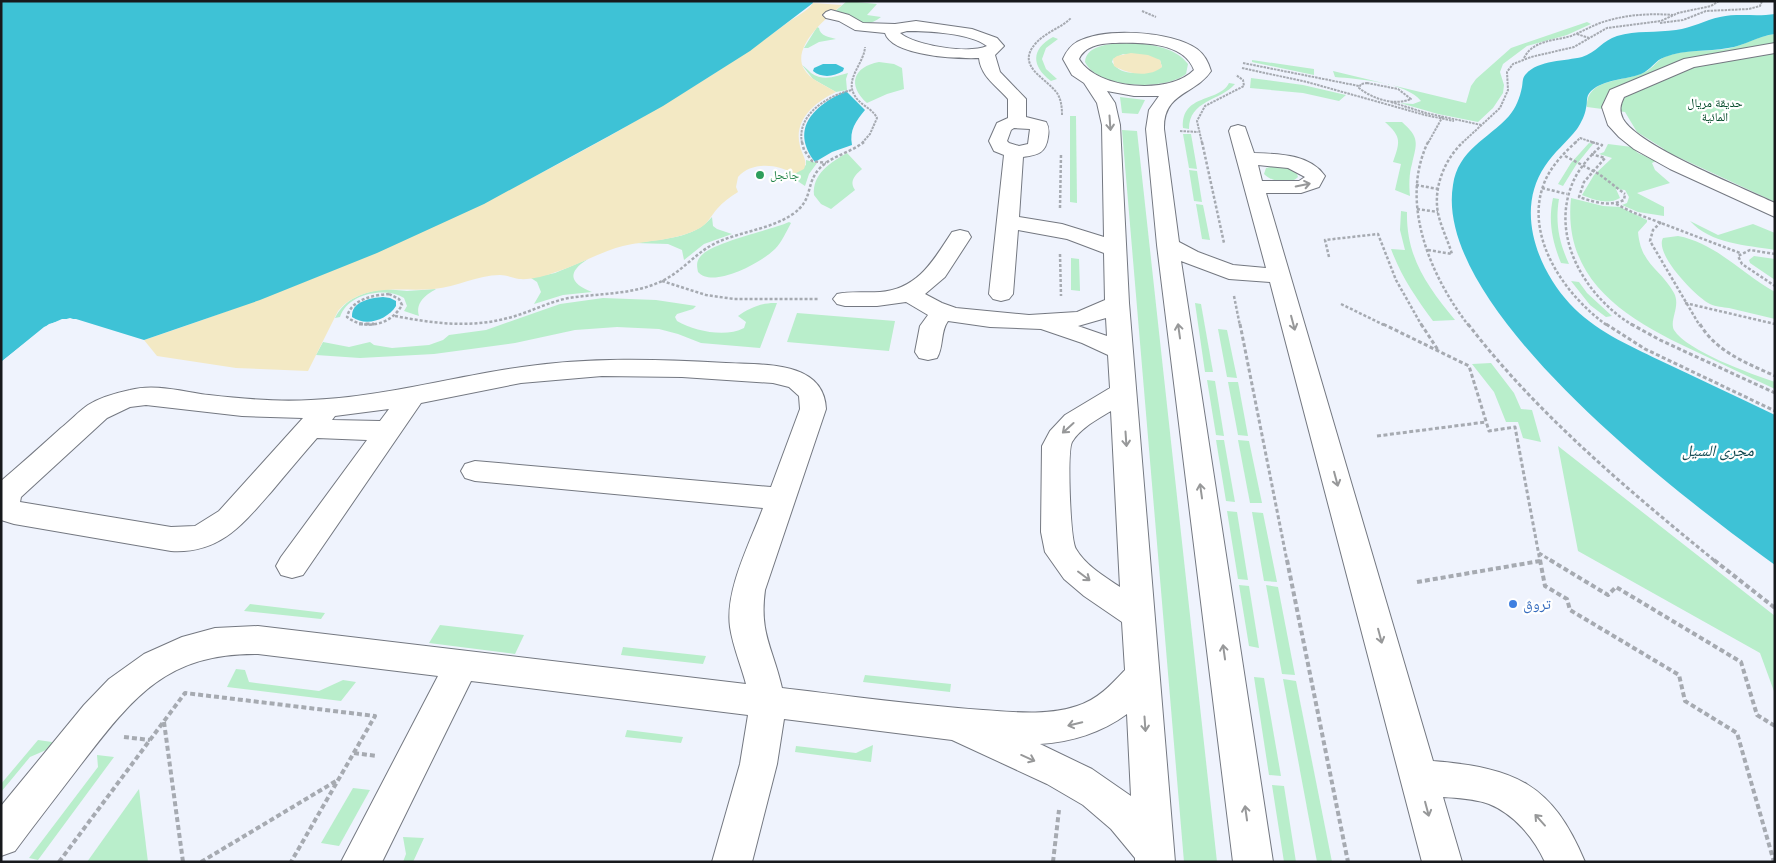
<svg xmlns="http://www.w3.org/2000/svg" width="1776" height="863" viewBox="0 0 1776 863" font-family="Helvetica,'Noto Naskh Arabic',sans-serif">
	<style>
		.green { fill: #b9eecb; fill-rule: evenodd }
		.sand { fill: #f3e9c4 }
		.water { fill: #3ec2d6 }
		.pier { fill: #eff3fd }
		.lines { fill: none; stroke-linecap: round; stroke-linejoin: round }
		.minor-casing { stroke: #747881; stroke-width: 2 }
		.path-far3 { stroke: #a6aab1; stroke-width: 2; stroke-dasharray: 2.5 1; stroke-linecap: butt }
		.path-far2 { stroke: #a6aab1; stroke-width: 2.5; stroke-dasharray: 3 2; stroke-linecap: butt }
		.path-far1 { stroke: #a6aab1; stroke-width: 3; stroke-dasharray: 4 2.5; stroke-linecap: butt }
		.path { stroke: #a6aab1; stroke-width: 4; stroke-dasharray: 5 3; stroke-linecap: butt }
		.minor { fill: #fff; fill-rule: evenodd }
		.path-bridge-far1 { stroke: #a6aab1; stroke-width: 2; stroke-dasharray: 2.5 1; stroke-linecap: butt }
		.path-bridge { stroke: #a6aab1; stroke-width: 2.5; stroke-dasharray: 3 2; stroke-linecap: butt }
		.oneway { stroke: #979899 }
		.leisure-dot { fill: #2e9e5b; stroke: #fff; stroke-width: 2 }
		.shop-dot { fill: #3f7fe0; stroke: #fff; stroke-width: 2 }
		.labels { text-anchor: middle; stroke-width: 4.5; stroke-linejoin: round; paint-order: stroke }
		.far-park-label { font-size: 12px; fill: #004827; stroke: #fff }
		.far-leisure-label { font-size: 12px; fill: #27864d; stroke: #fff; text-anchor: start }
		.shop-label { font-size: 15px; fill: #366cbe; stroke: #fff; text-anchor: start }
		.water-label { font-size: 16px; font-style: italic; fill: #114a52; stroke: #fff }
	</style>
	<rect width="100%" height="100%" fill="#eff3fd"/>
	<!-- green -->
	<g class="green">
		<path d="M847,1L877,4L867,15L881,17C866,30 849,19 833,13Z"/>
		<path d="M1587,22L1591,24L1567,35L1527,46L1503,64L1500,72L1504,85L1503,93L1493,108L1478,122L1438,114L1400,103L1413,104L1421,101C1406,82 1358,79 1335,77L1333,71L1466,103L1471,86L1476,79L1511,48Z"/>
		<path d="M817,27L819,28C820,36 829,37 836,39L819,42L808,48H804Z"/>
		<path d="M1775,34V202L1663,150L1664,149L1637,132L1625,112L1587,107C1586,78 1623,82 1643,73C1657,67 1655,58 1674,54C1693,49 1713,52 1731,48C1746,44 1759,36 1775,34Z"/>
		<path d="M1053,37L1058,39L1046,48L1042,59L1046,69L1057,79L1051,81C1031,66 1031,49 1053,37Z"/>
		<path d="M1135,43C1154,45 1176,48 1188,64L1186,74C1165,91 1098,89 1085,62C1086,42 1121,43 1135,43ZM1123,54L1160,60L1162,67C1147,72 1122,79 1112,62L1113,59Z"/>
		<path d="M1252,60L1314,69V75L1252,62Z"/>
		<path d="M879,62L894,64L902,68L904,89L887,94L867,103C847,85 853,67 879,62Z"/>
		<path d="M802,65C805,67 808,70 811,73C824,82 836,76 848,73L846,79L847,90L836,92L813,79Z"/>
		<path d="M1251,78L1303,85L1346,95L1339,101L1303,93L1250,88Z"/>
		<path d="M1229,83L1235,84C1220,101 1189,100 1189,129L1183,128C1181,93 1219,103 1229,83Z"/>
		<path d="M1120,97L1145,100L1138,114L1122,113Z"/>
		<path d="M1070,116H1076L1077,203L1070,202Z"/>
		<path d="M1385,122H1402C1420,138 1417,143 1412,164C1409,174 1409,185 1410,196L1395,190L1401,164L1393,162C1400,142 1402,137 1385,122Z"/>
		<path d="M1122,130L1137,131L1217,862H1184Z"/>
		<path d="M1183,134H1191L1197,169L1189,168Z"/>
		<path d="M1589,143L1593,144L1576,165L1563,186L1558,184L1571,163Z"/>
		<path d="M1608,144L1632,147L1638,153L1656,161L1652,163L1655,170L1670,183L1637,193L1664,207V216L1638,212L1622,205L1627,203L1629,197L1625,190L1616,189L1620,198C1609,205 1594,200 1582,195L1594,175L1612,158L1599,154L1604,152Z"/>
		<path d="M847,153L862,169C855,175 849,181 855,190L831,209L821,204L814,195C812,174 831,162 847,153Z"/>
		<path d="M806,160L817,163L809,174L805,186L796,180L781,178L794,174L806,165Z"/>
		<path d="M1276,166L1289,168L1297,174L1298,177C1290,186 1272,182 1264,174L1266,168Z"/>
		<path d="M1189,170L1197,171L1202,202L1194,201Z"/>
		<path d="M1553,198L1559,199C1555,223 1559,242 1569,264L1561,263C1552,241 1548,221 1553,198Z"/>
		<path d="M1571,198L1603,206L1620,207L1647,220V222L1638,232C1641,265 1660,268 1674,293C1681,306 1669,320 1674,330C1687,351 1751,374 1775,382V389C1749,377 1724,365 1699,353C1632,322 1562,284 1571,198Z"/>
		<path d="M1196,204L1203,205L1210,240L1202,239Z"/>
		<path d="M1401,211L1407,212C1406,257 1427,286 1455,320L1433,321C1416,298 1401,276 1391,249L1405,250L1400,230Z"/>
		<path d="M712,217L713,226L717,229L732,234L704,244L684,260L682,250L668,244L635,243C661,239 694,239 712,217Z"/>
		<path d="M1690,221L1718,235L1753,224L1775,233V250C1746,245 1711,244 1690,221Z"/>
		<path d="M789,222L791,223C786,232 782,242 775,249C762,262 713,289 698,272C697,266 696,262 700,257C711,242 769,231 789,222Z"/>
		<path d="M1678,236C1716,243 1742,274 1775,292V319C1760,315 1744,312 1729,308C1723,307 1716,307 1710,304C1696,297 1654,254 1663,238Z"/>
		<path d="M1754,256L1775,259V280L1750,263L1749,260Z"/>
		<path d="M1071,258L1079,259L1080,291L1071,290Z"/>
		<path d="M588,259C567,272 569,283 592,292L563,295L534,304L541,292L537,282L531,278L555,273Z"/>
		<path d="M1571,281L1579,282L1587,293L1612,316L1606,317L1590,305Z"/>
		<path d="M385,289L407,291L436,289C426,295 415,302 419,316L404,311L407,306L404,298C385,286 347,294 340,317L335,318C345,298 364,292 385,289Z"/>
		<path d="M603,298L656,300L696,306L693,309L677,314L675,317L677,321C695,331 725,338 744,328L746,322L738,316C749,308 763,302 777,303L760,348L701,343L678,334L659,329L617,327L575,330L515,343L434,354L360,358L316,355L323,342L349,347L370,342L374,345L392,348L429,345L443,340L449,335L486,330L560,304Z"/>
		<path d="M1195,303L1201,304L1213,372H1205Z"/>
		<path d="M797,313L895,321L889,351L787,342Z"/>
		<path d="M1218,329L1227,330L1237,378L1227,377Z"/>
		<path d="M1491,363L1514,393L1521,409L1532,410L1541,442L1523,438L1518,422H1506L1494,392L1472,364Z"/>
		<path d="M1207,380L1215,381L1224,436L1216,435Z"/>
		<path d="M1228,382H1238L1248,436L1238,435Z"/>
		<path d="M1216,440H1224L1235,502L1226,501Z"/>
		<path d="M1238,440L1249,441L1262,503H1250Z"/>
		<path d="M1558,446L1775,616V694L1760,653L1578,551Z"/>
		<path d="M1227,511L1237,512L1248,580L1238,579Z"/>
		<path d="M1252,512L1263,513L1277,582L1264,581Z"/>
		<path d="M1239,585L1249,586L1259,648L1249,646Z"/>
		<path d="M1266,585L1278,587L1295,675L1282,674Z"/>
		<path d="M250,604L325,613L321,619L244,611Z"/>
		<path d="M440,625L524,635L515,654L429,643Z"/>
		<path d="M623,647L706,656L703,664L621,655Z"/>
		<path d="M236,669L245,670L249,682L319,691L343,680L356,682L341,701L227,687Z"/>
		<path d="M865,675L951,684L950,692L863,682Z"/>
		<path d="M1254,677L1264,678L1281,776L1269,775Z"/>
		<path d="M1283,679L1296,681L1332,862H1317Z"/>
		<path d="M627,730L683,737L681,743L625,737Z"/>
		<path d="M38,740L52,742L53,747L30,757L1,792V784Z"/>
		<path d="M873,745L871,762L795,752L796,746L856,753Z"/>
		<path d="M97,755L114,757L38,860L29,858L98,767Z"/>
		<path d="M1272,785L1284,786L1296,862H1284Z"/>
		<path d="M353,788L370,790L339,846L321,843Z"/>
		<path d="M139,789L148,862H87Z"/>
		<path d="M403,837L424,838L413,862H403L406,854Z"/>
	</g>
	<!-- sand -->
	<g class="sand">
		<path d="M813,3L842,5C827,17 791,47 804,69C810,80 825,85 836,92C815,102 793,120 800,146C802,155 808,160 804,169L794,174C778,164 752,161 738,177L736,187L738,192C730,197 723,202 717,209C711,216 708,223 700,228C676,241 648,240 623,246C599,252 579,265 556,272C545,276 531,280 519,279C513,278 506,275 500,275C477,275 457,287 434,289C401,292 363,282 338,311L308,371L236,368L157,356L144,340C345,274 536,186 715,73C740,57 763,41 787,23C795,17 808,11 813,3Z"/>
		<path d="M1131,53L1148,55L1160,60L1162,67C1149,78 1128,74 1114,66L1113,59L1117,56Z"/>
	</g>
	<!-- water -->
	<g class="water">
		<path d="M1,1H812L813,3L750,51L663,106L609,136L484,204L377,253L260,300L144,340L76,319H62L44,327L1,362Z"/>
		<path d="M1775,14V34C1758,36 1744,46 1728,48C1707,52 1685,49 1665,57C1655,60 1651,70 1641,74C1625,80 1604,79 1591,91C1585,97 1588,102 1586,108C1585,115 1581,123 1577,129C1567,142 1554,152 1545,166C1515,210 1537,268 1570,304C1594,330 1628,345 1659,360C1697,378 1736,396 1775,415V565C1685,500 1432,309 1453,185C1458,150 1488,139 1509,116C1516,108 1520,97 1522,87C1523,82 1522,78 1526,74C1538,60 1566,61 1582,57C1596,53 1603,40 1617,36C1636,30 1657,33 1676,30C1692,28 1705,20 1720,17C1738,13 1757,17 1775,14Z"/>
		<path d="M823,64H836L844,68L843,71C834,77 821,78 813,71L814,68Z"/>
		<path d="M846,91L865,110C856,121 849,130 852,145L832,152L815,162C789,128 815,105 846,91Z"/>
		<path d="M383,297L390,298L396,301V306C387,320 366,327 352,317C351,301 371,298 383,297Z"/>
	</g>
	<!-- pier -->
	<path class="pier" d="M70,318L145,342L75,321H63L50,326L1,364V362L49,324Z"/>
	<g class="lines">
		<defs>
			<g id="minor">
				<path d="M831,10L849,15L863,23L895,24L916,21L972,29L997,38L1004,46L995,55L1000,72L1026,99V117L1046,122C1049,127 1049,131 1048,137C1046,153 1038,155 1023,157L1019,217L1062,224L1104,237L1102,125L1097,103L1084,83L1072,75L1063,59C1066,52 1070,46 1077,42C1105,27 1171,31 1197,49C1205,55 1208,62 1211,71C1195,95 1163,92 1164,129L1179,242L1198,252L1233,265L1266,268L1229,131L1231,127L1238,125L1245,127L1254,153C1279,154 1310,154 1325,176L1319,187L1301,193H1266L1433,761C1515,768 1552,783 1585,862H1545C1534,838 1514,814 1489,804C1475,799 1458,798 1443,797L1462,862H1422L1270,282L1229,279L1181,261L1273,862H1233L1157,245L1146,129L1149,110L1159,96H1134L1107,91L1115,103L1120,125L1129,303L1175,862H1135V858L1111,829L1083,805L1047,784L952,740L784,719L777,764L752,862H712L740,764L748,715L471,681L382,862H341L438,676L258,654C167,653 134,696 82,763C60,792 37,821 15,851L1,856V806L84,705L109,679L144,654L182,637L215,628L258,626L746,684C741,665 733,647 730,627C725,590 750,543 763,508L475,481L465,478L461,471L465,464L475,461L771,487L800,409L799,396L789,387L773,383L682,377L602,376L521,383L421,403L303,575L292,578L281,575L276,566L281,557L367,440L317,438C302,455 287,473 272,491C243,524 220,554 171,551L14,524L1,520V481C21,464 41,446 61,428C70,421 79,411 88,405C101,397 116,393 130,390C155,383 184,392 209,395C243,399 277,402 311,400C383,397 451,377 522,367C589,357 658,359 726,363C762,365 824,360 826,409L765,590C759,634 773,648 782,688C849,696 916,705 983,710C1013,712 1047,716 1077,706C1097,700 1111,685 1125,670L1122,622L1084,596L1064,579L1045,552L1041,532L1042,446L1050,431L1065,415L1110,388L1108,355L1082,343L1041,329L990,327L948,321C940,332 944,346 937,358L928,360L919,358L915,352L920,326L928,315L906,302L877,306H845L837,304L833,299L837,294C851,291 865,293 880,292C918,289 933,261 952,232L960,230L968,232L971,237L945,277L925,294L942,303L956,308L1029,315L1077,312L1105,300L1104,253L1067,239L1018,230L1013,294L1009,299L1001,301L993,299L989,294L1004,155L994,151L989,141L997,123L1008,118V99C997,86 981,77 979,58C958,59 892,56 885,33L855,30L839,21L826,18L823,15L826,12ZM907,31C928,31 970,33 987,46C969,54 916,46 900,33ZM1112,43C1138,42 1184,41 1194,70C1170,95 1097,90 1079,59C1085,46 1099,44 1112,43ZM1014,128L1030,129L1028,144L1019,146L1009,143L1007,141L1011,130ZM1258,165L1288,168L1305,177L1299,181H1262ZM1106,318L1107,336L1078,326ZM146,405L242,416L303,418L219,511L195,526L171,527L20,502L21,497L107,418L130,407ZM389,409L380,421L332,420L335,416ZM1111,411L1120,587C1105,577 1085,565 1076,549C1070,539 1067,451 1072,442C1080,428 1098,419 1111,411ZM1127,714L1131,796L1092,769L1040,744C1071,742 1101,733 1127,714Z"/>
				<path d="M1775,43V53L1694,67L1624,97C1620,105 1619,111 1623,119C1638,146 1743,188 1775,203V217L1670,169L1634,149L1619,137L1608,125L1602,107L1610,90L1684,59Z"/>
			</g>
		</defs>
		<!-- minor casing -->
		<use href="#minor" class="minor-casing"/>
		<!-- path-far3 -->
		<g class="path-far3">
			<path d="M1142,11L1156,17"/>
			<path d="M1660,23L1683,20L1706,11L1749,9L1760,6L1762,1"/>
			<path d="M1577,34L1589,38"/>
			<path d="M1524,58C1533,40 1554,41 1571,36C1581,32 1590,27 1600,23C1623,15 1648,13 1673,15"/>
			<path d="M1243,63L1359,86"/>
			<path d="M1242,68L1307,82"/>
			<path d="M1367,83L1398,89L1411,99C1394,106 1373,99 1359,88L1361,84Z"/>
			<path d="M1391,102L1426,113L1481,125"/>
			<path d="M1062,115C1062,107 1061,99 1057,93C1045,77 1015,66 1036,43C1046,32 1061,28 1071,18"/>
			<path d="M1180,131L1198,132"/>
			<path d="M802,143C796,114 829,95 852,90"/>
			<path d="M862,143L870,134L877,118C872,108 860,105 855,96C844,79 864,64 865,47"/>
			<path d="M1202,143L1197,121L1205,106L1244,86L1243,80L1236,75"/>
			<path d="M1428,143L1443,116"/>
			<path d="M1462,143L1500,108L1508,90L1507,72L1513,64L1531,57L1574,47L1607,28L1661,21L1678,13L1711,6L1719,1"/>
			<path d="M1575,143L1580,138L1595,143"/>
		</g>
		<!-- path-far2 -->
		<g class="path-far2">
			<path d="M802,142L804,150L812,161L826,163"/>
			<path d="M1202,142L1224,243"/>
			<path d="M1428,142C1399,202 1430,276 1469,326"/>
			<path d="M1576,142C1564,153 1552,165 1545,181C1522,235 1565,296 1608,326"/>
			<path d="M1591,142L1602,145C1589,157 1577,170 1571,187C1551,241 1588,299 1634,326"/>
			<path d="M1591,154L1605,158L1584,182L1579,197C1594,202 1609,207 1624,200L1625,194"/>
			<path d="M1416,185L1438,189"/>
			<path d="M1542,188L1567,194"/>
			<path d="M1616,204L1632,212L1740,253"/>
			<path d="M1060,208L1061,154"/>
			<path d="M1417,209L1438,212"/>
			<path d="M1661,222L1653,230L1650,241L1700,326"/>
			<path d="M1428,250L1452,254C1448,241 1441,227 1438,213C1433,187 1445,159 1463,142"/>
			<path d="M1060,254L1061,296"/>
			<path d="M1775,254L1750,250L1738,256L1742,264L1775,286"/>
			<path d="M1329,257L1325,240L1378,234L1396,280L1422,326"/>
			<path d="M662,281L706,295L734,299H818"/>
			<path d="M389,294L399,299L402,305C391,325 365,331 347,317C351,299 374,295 389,294Z"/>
			<path d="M1234,296L1240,326"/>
			<path d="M1685,303L1775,324"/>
			<path d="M1341,304L1386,326"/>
			<path d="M395,316C431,323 468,328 504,319C527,314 547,302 569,298C600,293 633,295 662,281C683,271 697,251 718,242C743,231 771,229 793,214C814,199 805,185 819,169C831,156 850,153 864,142"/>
		</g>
		<!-- path-far1 -->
		<g class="path-far1">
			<path d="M359,324H374"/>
			<path d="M1240,324L1287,561"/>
			<path d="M1383,324L1469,366L1489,431L1515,427L1540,561"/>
			<path d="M1421,324L1438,350"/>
			<path d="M1468,324C1538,415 1627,489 1715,561"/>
			<path d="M1606,324L1645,349L1775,411"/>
			<path d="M1631,324L1660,340L1775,393"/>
			<path d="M1700,324C1716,352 1747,363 1775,376"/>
			<path d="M1377,436L1486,422"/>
			<path d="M1539,553L1552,561"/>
		</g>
		<!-- path -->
		<g class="path">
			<path d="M1287,560L1348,862"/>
			<path d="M1540,560L1545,586L1567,599L1570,610L1679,675L1685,701L1737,733L1774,862"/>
			<path d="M1550,560L1608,595L1616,587L1741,662L1757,715L1775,726"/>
			<path d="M1714,560L1775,608"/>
			<path d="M1417,582L1540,561"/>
			<path d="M164,722L183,862"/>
			<path d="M124,737L150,740"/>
			<path d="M354,753L377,756"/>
			<path d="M59,862L185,693L375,716L291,862"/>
			<path d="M201,862L336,781"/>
			<path d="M1053,862L1059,810"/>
		</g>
		<!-- minor -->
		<use href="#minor" class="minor"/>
		<!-- path-bridge-far1 -->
		<path class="path-bridge-far1" d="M1307,82L1425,115L1454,121"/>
		<!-- path-bridge -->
		<path class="path-bridge" d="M1565,156L1599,174L1625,194"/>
	</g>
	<!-- one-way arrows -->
	<defs><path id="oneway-shaft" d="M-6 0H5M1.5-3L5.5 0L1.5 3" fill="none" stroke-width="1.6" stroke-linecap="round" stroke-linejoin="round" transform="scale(1.25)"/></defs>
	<g class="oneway">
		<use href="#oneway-shaft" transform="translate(1110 123) rotate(86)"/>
		<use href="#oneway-shaft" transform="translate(1303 185) rotate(-12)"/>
		<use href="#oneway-shaft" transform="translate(1293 323) rotate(75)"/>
		<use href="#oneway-shaft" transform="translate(1179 331) rotate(-98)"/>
		<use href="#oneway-shaft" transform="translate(1068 428) rotate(138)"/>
		<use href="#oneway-shaft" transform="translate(1126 439) rotate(86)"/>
		<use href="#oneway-shaft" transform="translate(1336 479) rotate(75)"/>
		<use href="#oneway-shaft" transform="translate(1201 491) rotate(-98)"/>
		<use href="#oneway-shaft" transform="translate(1084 576) rotate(37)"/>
		<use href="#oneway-shaft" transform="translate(1380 636) rotate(75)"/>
		<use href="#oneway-shaft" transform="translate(1224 652) rotate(-98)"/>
		<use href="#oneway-shaft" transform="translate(1075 724) rotate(166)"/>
		<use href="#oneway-shaft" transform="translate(1145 724) rotate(86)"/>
		<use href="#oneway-shaft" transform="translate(1028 758) rotate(24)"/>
		<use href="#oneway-shaft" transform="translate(1427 809) rotate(75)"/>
		<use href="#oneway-shaft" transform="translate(1246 813) rotate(-98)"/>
		<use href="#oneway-shaft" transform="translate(1540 820) rotate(-132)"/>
	</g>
	<!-- markers -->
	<circle class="leisure-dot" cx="760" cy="175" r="5"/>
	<circle class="shop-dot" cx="1513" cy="604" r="5"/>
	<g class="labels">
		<!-- far-park labels -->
		<g class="far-park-label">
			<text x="1715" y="107">حديقة مريال<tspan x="1715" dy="14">المائية</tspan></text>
		</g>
		<!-- far-leisure labels -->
		<g class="far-leisure-label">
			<text x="770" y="179">جانجل</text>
		</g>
		<!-- shop labels -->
		<g class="shop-label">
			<text x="1523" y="609">تروڨ</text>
		</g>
		<!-- water labels -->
		<g class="water-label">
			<text x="1718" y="456">مجرى السيل</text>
		</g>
	</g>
	<!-- border -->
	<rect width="1776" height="863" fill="none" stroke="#17191c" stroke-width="5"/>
</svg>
